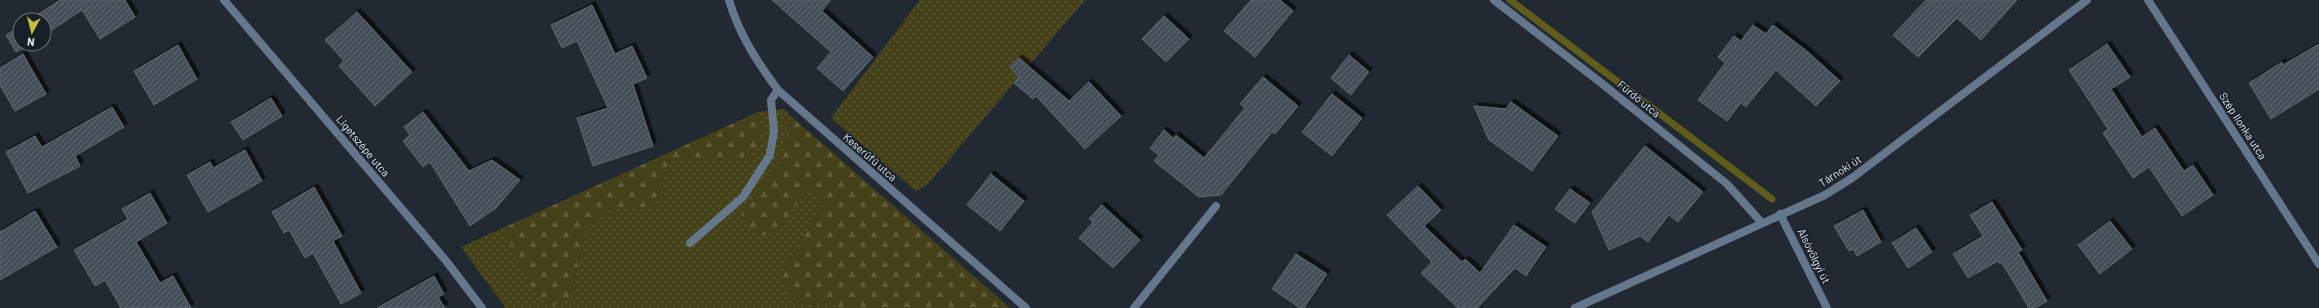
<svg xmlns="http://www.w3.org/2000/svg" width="2319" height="308" viewBox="0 0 2319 308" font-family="Barlow,sans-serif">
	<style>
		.grass { fill: url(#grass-dots) }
		.forest { fill: url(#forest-firs) }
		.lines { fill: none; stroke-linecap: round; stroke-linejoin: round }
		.stream { stroke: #605c1a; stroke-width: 7 }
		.building { fill: url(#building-hatch); stroke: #5b6671; filter: url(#shadow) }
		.service { stroke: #64778b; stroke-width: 8 }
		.minor { stroke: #64778b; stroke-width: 8 }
		.tertiary { stroke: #64778b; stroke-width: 8 }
		.labels { text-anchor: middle; stroke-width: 3; stroke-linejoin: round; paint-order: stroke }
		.street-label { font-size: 11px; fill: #e5ecf2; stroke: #172029 }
	</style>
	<defs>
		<pattern id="grass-dots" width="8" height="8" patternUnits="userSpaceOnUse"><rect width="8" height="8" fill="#454219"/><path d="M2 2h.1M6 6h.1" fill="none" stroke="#605d3b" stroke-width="1.8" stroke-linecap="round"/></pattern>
		<pattern id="forest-firs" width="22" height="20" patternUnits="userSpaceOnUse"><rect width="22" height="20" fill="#454219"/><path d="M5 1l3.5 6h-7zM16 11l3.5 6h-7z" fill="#605d3b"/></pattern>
		<pattern id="building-hatch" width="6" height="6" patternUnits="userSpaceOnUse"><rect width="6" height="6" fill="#454f5a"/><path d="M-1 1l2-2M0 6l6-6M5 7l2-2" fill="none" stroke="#606872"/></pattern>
		<filter id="shadow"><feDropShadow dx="3.5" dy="-3.5" stdDeviation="0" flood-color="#0009"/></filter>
	</defs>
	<rect width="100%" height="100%" fill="#212a33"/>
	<!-- grass -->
	<g class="grass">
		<path d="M920,0H1085L928,184L916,191L831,118Z"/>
		<path d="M784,109L791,116L781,162L741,212L782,228L805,190L820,194L823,206L782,272L814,305L835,301L840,308H506L461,247L503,228L534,292L570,299L582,243L594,220L623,207L642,209L656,205L666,167L677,158L699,161L763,136L758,112Z"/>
	</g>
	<!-- forest -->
	<g class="forest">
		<path d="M758,112L763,136L759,150L739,159L699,161L677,158L666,167L656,205L642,209L623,207L594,220L582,243L570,299L552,306L534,292L503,228Z"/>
		<path d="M791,116L1010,308H840L835,301C814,305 801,307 784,292L782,272L823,206L820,194L805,191L782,229L764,236L748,229L741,211L781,162Z"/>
	</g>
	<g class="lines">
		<!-- stream -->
		<path class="stream" d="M1510,0L1772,199"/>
	</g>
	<!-- building -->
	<g class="building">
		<path d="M60,0H125L135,17L100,39L82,10L44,35V20H29Z"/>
		<path d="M772,0H831L822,11L873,57L843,91L817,68L831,52Z"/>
		<path d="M1251,0H1280L1293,11L1255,57L1224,31Z"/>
		<path d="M1926,0H2017L1981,40L1957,18L1918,57L1893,35Z"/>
		<path d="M592,5L615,54L632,46L647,78L633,84L653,146L593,166L577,118L608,108L577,41L562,48L551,25Z"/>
		<path d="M357,12L412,72L375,106L339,66L344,61L325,40Z"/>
		<path d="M1164,16L1189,39L1166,62L1142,39Z"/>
		<path d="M1753,25L1766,34L1773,25L1808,52L1840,81L1816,106L1776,70L1746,107L1741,103L1727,121L1698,100L1725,63L1718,57L1734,36L1741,41Z"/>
		<path d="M20,26V44H29L16,52L6,35Z"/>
		<path d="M2107,44L2130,77L2111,89L2142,137L2155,128L2184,171L2193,165L2213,195L2182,216L2149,167L2133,178L2103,133L2108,129L2069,70Z"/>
		<path d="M2319,44V89L2271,119L2249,83L2282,62L2283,65Z"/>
		<path d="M178,45L197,79L154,105L134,71Z"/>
		<path d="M23,54L46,94L15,111L0,85V68Z"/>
		<path d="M1349,55L1369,72L1351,95L1331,78Z"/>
		<path d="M1019,58L1069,101L1089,82L1121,116L1085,149L1036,96L1033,99L1014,83L1019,78L1010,67Z"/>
		<path d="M1263,77L1298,106L1275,134L1272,132L1221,195L1199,197L1154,161L1159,155L1150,148L1164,130L1173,138L1176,135L1204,158L1245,108L1240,104Z"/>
		<path d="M1332,94L1362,118L1332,156L1302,132Z"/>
		<path d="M271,98L282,116L243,140L231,122Z"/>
		<path d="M1511,102L1558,136L1532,171L1489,140L1474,106L1506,109Z"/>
		<path d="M112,107L124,127L75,156L80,166L28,193L6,152L35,136L42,147Z"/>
		<path d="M423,112L469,171L492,160L520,180L497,207L470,226L430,162L423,167L403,141L410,135L404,127Z"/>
		<path d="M1645,146L1703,192L1678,222L1669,215L1648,242L1640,236L1609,250L1592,212Z"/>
		<path d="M245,150L262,181L208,212L187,175L210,162L213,168Z"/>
		<path d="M991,174L1024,201L1000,231L967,205Z"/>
		<path d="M1418,186L1441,210L1424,226L1462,262L1465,259L1480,273L1514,225L1546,247L1526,276L1515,268L1477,308H1458L1421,273L1432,262L1387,215Z"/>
		<path d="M314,187L342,236L333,241L361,293L341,304L313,253L305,258L289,230L284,233L272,212Z"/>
		<path d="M1570,189L1590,203L1575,223L1555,209Z"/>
		<path d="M150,193L167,223L136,242L160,283L173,276L191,308H121L105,280L95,286L74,250L128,219L122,209Z"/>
		<path d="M1992,202L2022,250L2018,252L2047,301L2035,308H2029L2002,263L2000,264L1998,261L1968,278L1953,254L1983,236L1970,215Z"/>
		<path d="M1102,205L1140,240L1113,268L1079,238L1093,222L1089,219Z"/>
		<path d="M1863,210L1881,242L1857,256L1853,249L1849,251L1834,226Z"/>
		<path d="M35,211L57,247L0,280V232Z"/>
		<path d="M2110,221L2132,249L2100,274L2078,245Z"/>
		<path d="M1916,228L1932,252L1908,268L1892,243Z"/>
		<path d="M1296,254L1327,274L1304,308H1300L1272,289Z"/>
		<path d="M434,276L444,294L438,297L445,308H377Z"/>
	</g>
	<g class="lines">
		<!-- service -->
		<g class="service">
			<path d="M690,243L743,197L770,155L774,131L771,100L778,90"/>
			<path d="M1134,308L1216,206"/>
		</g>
		<!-- minor -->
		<g class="minor">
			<path d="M224,0L447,262L482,308"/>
			<path d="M729,0C739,34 757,62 778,90L1026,308"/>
			<path d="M1494,0L1600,82L1727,184L1762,223"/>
			<path d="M2148,0L2319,264"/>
			<path d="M1780,214L1827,308"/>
		</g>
		<!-- tertiary -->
		<path class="tertiary" d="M1575,308L1825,195L1852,178L2087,0"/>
	</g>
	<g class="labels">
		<!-- street labels -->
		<g class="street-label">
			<text transform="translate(1639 99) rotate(39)" y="4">Fürdő utca</text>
			<text transform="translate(2243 126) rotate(57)" y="4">Szép Ilonka utca</text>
			<text transform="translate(363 146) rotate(50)" y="4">Ligetszépe utca</text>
			<text transform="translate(870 157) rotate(41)" y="4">Keserűfű utca</text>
			<text transform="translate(1840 171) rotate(-33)" y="4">Tárnoki út</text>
			<text transform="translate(1814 256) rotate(64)" y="4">Alsóvölgyi út</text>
		</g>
	</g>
	<!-- north arrow -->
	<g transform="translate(32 32) rotate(187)"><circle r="19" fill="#172029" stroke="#697279"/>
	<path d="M0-3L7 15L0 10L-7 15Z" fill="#c5bc3d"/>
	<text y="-6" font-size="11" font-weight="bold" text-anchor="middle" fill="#e5ecf2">N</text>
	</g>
</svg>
